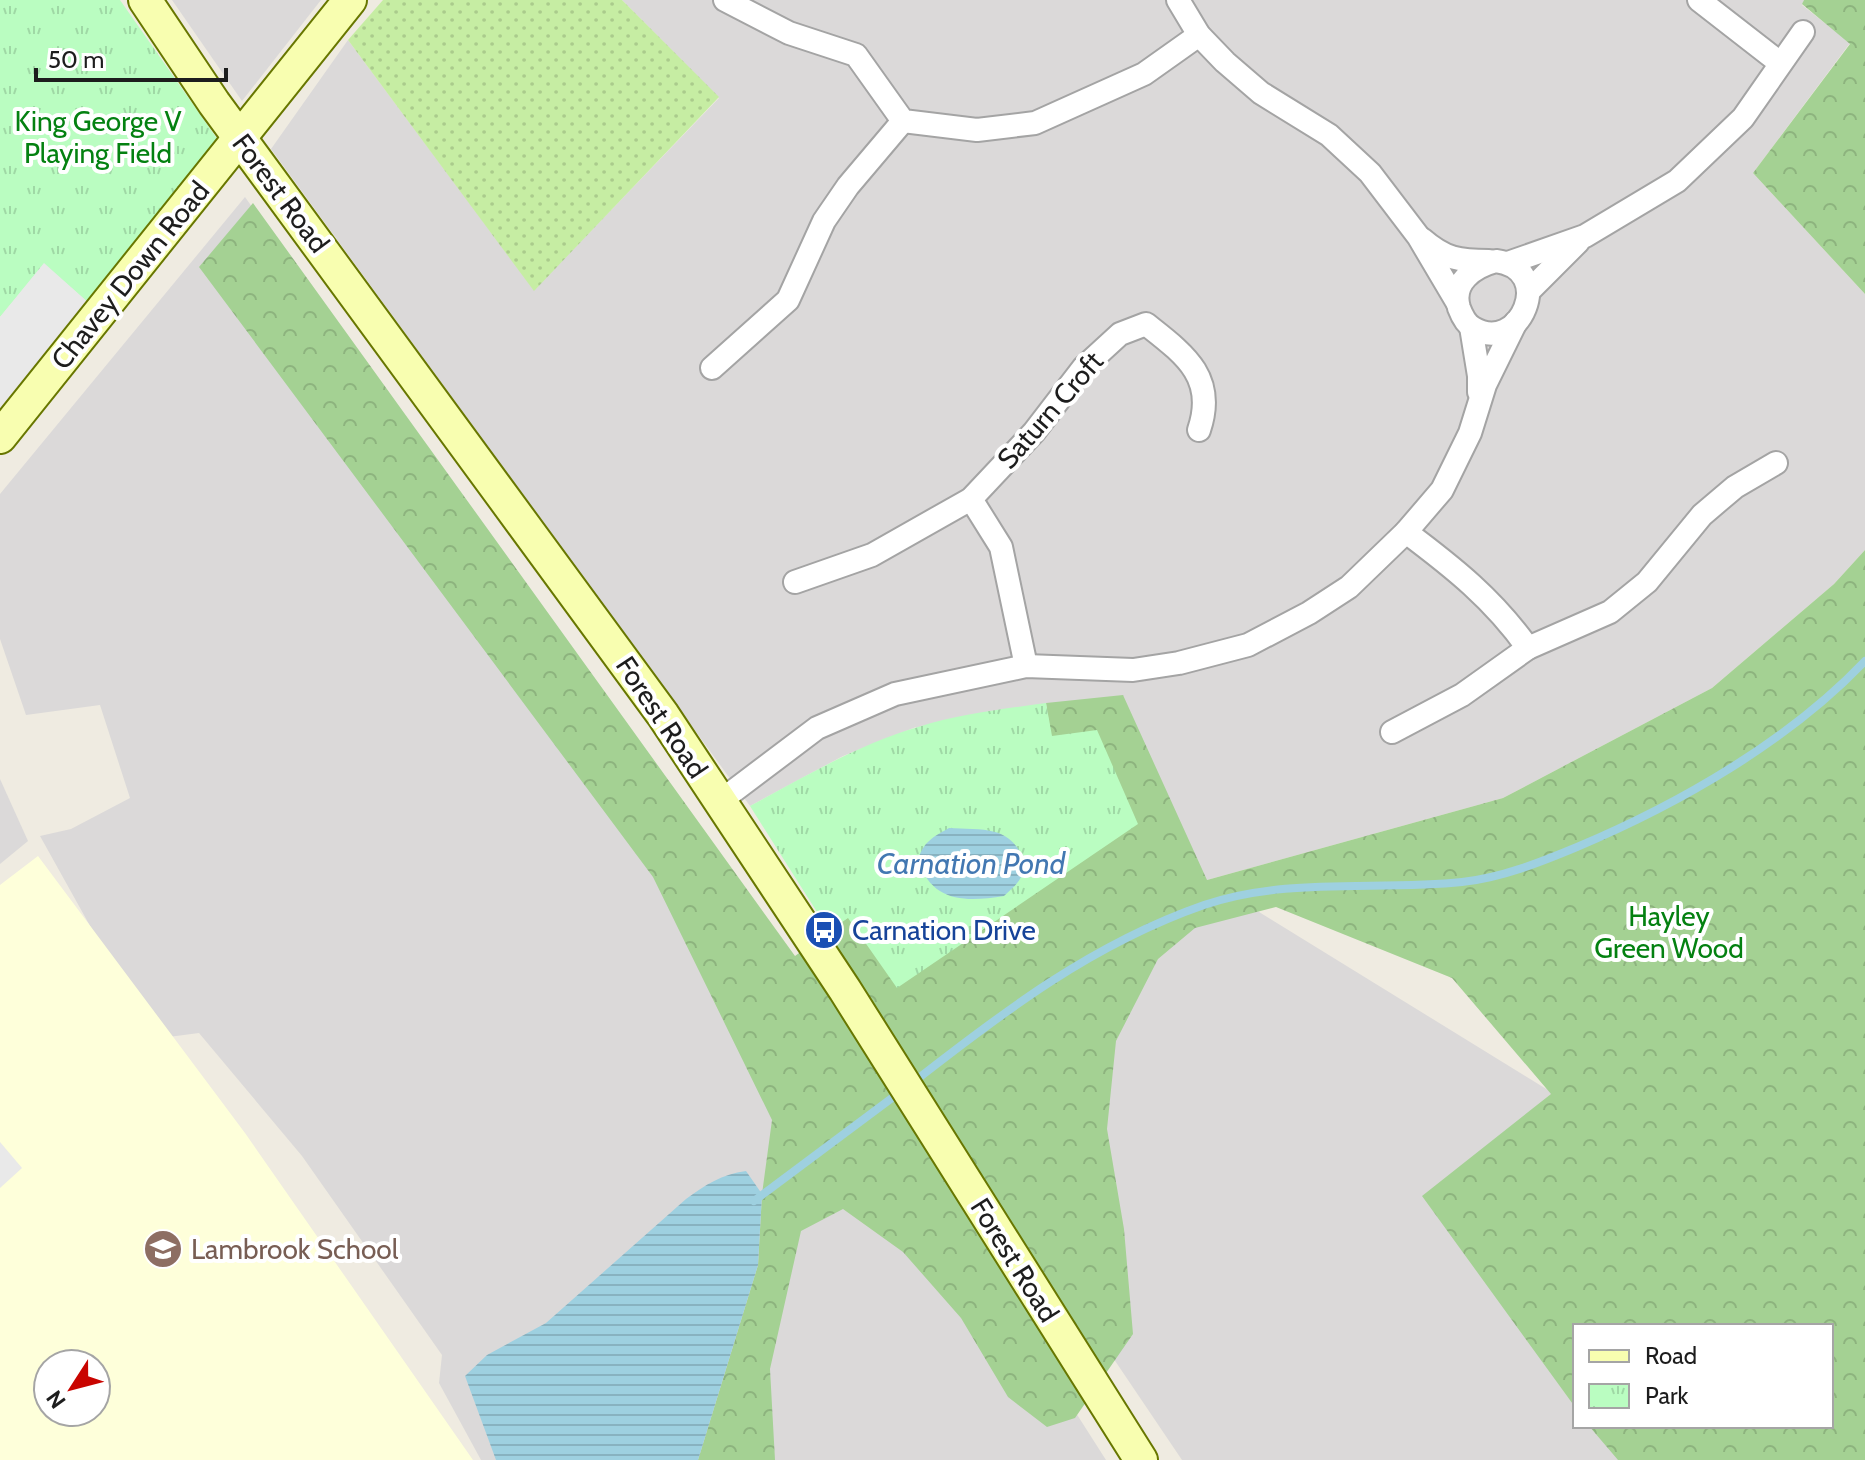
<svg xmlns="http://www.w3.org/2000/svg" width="1865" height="1460" viewBox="0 0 1865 1460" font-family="Cabin,sans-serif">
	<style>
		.residential { fill: #dbd9d9; fill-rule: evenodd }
		.education { fill: #feffda; fill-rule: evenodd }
		.grass { fill: url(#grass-dots) }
		.forest { fill: url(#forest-crowns) }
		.park { fill: url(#park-tufts) }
		.parking { fill: #e9e9e9 }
		.water { fill: url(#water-rules) }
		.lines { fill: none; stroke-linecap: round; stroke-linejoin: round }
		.stream { stroke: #9ed0e0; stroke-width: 8 }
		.minor-casing { stroke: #a4a4a4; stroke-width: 26 }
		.secondary-casing { stroke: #687700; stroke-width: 36 }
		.minor { stroke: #fff; stroke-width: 22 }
		.secondary { stroke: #f8feb0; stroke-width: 32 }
		.labels { text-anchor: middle; stroke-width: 8; stroke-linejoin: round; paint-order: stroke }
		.park-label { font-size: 28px; fill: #048111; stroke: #fff }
		.street-label { font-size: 28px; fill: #1d1d1d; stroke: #fff }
		.transit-label { font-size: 28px; fill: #164399; stroke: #fff; text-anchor: start }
		.education-label { font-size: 28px; fill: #785e54; stroke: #fff; text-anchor: start }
		.water-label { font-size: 30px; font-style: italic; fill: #4378b2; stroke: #fff }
	</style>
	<defs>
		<pattern id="grass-dots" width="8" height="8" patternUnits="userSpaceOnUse" patternTransform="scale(2)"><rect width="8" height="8" fill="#c6eda3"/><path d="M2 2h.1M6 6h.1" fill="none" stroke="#aacb8c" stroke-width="1.8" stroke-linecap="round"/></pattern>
		<pattern id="forest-crowns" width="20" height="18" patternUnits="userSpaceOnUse" patternTransform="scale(2)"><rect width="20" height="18" fill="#a4d193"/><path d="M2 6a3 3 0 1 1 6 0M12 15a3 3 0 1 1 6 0" fill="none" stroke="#8db37e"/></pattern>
		<pattern id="park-tufts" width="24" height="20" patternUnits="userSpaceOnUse" patternTransform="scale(2)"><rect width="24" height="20" fill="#bafdc1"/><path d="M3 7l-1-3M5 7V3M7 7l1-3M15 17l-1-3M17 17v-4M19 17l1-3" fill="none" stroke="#9fd8a5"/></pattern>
		<pattern id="water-rules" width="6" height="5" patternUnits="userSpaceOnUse" patternTransform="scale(2)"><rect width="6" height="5" fill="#9ed0e0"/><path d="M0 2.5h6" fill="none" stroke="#88b2c0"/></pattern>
	</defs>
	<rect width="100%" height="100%" fill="#efebe1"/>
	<!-- residential -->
	<g class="residential">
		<path d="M172,0H321L242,101Z"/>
		<path d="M622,0H1804L1802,5L1850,43L1753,173L1865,294V550L1834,584L1712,688L1503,798L1207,880L1561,1098L1865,920V1460H1182L889,1026L916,727L843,756L750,806L271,149L348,40L534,290L719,98ZM1575,1326H1831V1426H1575Z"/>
		<path d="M245,197L776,943L1106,1460H481L439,1383L442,1355L302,1156L199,1033L153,1039L40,836L71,829L130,798L100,705L26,715L0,639V494Z"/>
		<path d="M0,779L28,841L0,864Z"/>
	</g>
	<!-- education -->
	<path class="education" d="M38,856L245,1133L473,1460H0V885ZM48,1364H96V1412H48Z"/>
	<!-- grass -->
	<path class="grass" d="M383,0H622L719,97L534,291L348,40Z"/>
	<!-- forest -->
	<g class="forest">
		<path d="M1804,0H1865V294L1753,173L1850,44L1802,4Z"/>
		<path d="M253,203L795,956L847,918L1051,736L1046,703L1123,695L1207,880L1503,798L1712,688L1834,584L1865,550V1460H1618L1589,1426H1831V1326H1575V1407L1422,1196L1551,1094L1452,978L1276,907L1195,928L1158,959L1116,1041L1107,1129L1124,1229L1133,1334L1075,1418L1047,1427L1008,1397L961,1318L903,1252L843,1209L801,1231L770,1369L775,1460H698L758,1265L762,1194L772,1120L653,877L199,267Z"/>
	</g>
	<!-- park -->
	<g class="park">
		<path d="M0,0H120L218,140L91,305L44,264L0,317Z"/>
		<path d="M1046,703L1052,736L1097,730L1138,824L897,988L848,918L829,931L750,806C804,777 859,744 918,727C960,714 1003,709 1046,703Z"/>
	</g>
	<!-- parking -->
	<g class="parking">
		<path d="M44,263L91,305L0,416V317Z"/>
		<path d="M0,1142L22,1168L0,1188Z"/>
	</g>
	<!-- water -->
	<g class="water">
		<path d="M949,828C964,829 981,828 995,832C1014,837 1029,857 1021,877C1018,884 1009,891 1004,896C966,902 932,903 918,860C923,842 933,837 949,828Z"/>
		<path d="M746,1171L762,1194L758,1265L698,1460H496L465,1376L487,1355L546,1323L686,1199C705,1185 722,1174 746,1171Z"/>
	</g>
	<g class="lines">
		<!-- stream -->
		<g class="stream">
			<path d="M911,1084C1003,1012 1092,944 1204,905C1285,877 1377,891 1462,882C1501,878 1541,862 1577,847C1679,804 1789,741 1865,661"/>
			<path d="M754,1201L900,1092"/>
		</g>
		<defs>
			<g id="minor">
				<path d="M725,0L789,33L856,55L903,121L977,130L1035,123L1144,74L1199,35"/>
				<path d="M1178,0L1199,35L1225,62L1261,93L1329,135L1370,173L1418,236L1457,302"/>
				<path d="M1699,0L1780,63"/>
				<path d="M1422,239C1445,259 1459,261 1489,261"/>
				<path d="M1496,261C1557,269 1520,356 1473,328C1466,324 1462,316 1459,308C1451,282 1474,267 1496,261Z"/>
				<path d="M1508,263L1585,236L1677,181L1743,118L1803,32"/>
				<path d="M1529,291L1578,242"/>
				<path d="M1471,327L1479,376V392"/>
				<path d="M712,368L788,300L824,221L848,186L903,121"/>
				<path d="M971,499L1001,547L1026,666"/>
				<path d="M1406,532C1454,568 1493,599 1528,648L1610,612L1647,582L1702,515L1735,487L1776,463"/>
				<path d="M795,582L872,555L971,499L1034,432L1084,367L1120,334L1146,324C1184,354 1217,377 1199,430"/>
				<path d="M1392,732L1462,695L1528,648"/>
				<path d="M719,802L817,728L895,694L1026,666L1133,670L1179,663L1248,645L1309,613L1349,587L1406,532L1442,490L1470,433L1485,385L1516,322"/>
			</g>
			<g id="secondary">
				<path d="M145,0L214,103L663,715L845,990L1141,1460"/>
				<path d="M0,437L350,0"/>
			</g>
		</defs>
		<!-- minor casing -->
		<use href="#minor" class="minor-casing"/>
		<!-- secondary casing -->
		<use href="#secondary" class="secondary-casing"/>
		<!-- minor -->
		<use href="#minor" class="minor"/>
		<!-- secondary -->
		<use href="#secondary" class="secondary"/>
	</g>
	<!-- icons -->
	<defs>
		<symbol id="bus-disc" viewBox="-11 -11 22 22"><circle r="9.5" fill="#1a4fb4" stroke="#fff"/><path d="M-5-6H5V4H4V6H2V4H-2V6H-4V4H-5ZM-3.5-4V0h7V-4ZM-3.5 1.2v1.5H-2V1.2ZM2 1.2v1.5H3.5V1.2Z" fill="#fff"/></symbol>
		<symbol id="school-disc" viewBox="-11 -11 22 22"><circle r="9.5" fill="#8d6e63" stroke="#fff"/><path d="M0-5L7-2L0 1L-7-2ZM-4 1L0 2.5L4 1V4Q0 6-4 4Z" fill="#fff"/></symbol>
	</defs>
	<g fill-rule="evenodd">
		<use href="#bus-disc" x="802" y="908" width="44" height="44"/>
		<use href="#school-disc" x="141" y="1227" width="44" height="44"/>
	</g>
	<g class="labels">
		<!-- park labels -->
		<g class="park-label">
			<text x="98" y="131">King George V<tspan x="98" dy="32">Playing Field</tspan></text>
			<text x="1669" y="926">Hayley<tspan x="1669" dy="32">Green Wood</tspan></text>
		</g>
		<!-- street labels -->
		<g class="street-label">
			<text transform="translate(281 193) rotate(53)" y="10">Forest Road</text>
			<text transform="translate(130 275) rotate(-51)" y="10">Chavey Down Road</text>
			<text transform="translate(1050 410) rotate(-49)" y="10">Saturn Croft</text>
			<text transform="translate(662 717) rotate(56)" y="10">Forest Road</text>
			<text transform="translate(1015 1260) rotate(58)" y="10">Forest Road</text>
		</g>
		<!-- transit labels -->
		<g class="transit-label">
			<text x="852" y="940">Carnation Drive</text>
		</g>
		<!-- education labels -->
		<g class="education-label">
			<text x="191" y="1259">Lambrook School</text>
		</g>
		<!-- water labels -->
		<g class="water-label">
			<text x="971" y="874">Carnation Pond</text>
		</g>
	</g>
	<!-- legend -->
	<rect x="1573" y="1324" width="260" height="104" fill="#ffffff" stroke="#a5a5a5" stroke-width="2"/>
	<rect x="1589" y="1350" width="40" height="12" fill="#f8feb0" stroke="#a5a5a5" stroke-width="2"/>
	<text x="1645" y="1364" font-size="24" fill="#1d1d1d">Road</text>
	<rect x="1589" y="1384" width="40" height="24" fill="url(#park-tufts)" stroke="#a5a5a5" stroke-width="2"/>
	<text x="1645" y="1404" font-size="24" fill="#1d1d1d">Park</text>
	<!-- north arrow -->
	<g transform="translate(72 1388) rotate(234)"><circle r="38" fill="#ffffff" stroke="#a5a5a5" stroke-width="2"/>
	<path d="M0-6L14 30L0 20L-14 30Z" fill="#c90400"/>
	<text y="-12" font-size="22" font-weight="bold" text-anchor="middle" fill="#1d1d1d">N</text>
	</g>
	<!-- scale -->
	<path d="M36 68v12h190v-12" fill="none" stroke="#1d1d1d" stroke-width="4"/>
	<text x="48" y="68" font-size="24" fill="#1d1d1d" stroke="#ffffff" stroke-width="6" paint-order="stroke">50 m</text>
</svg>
